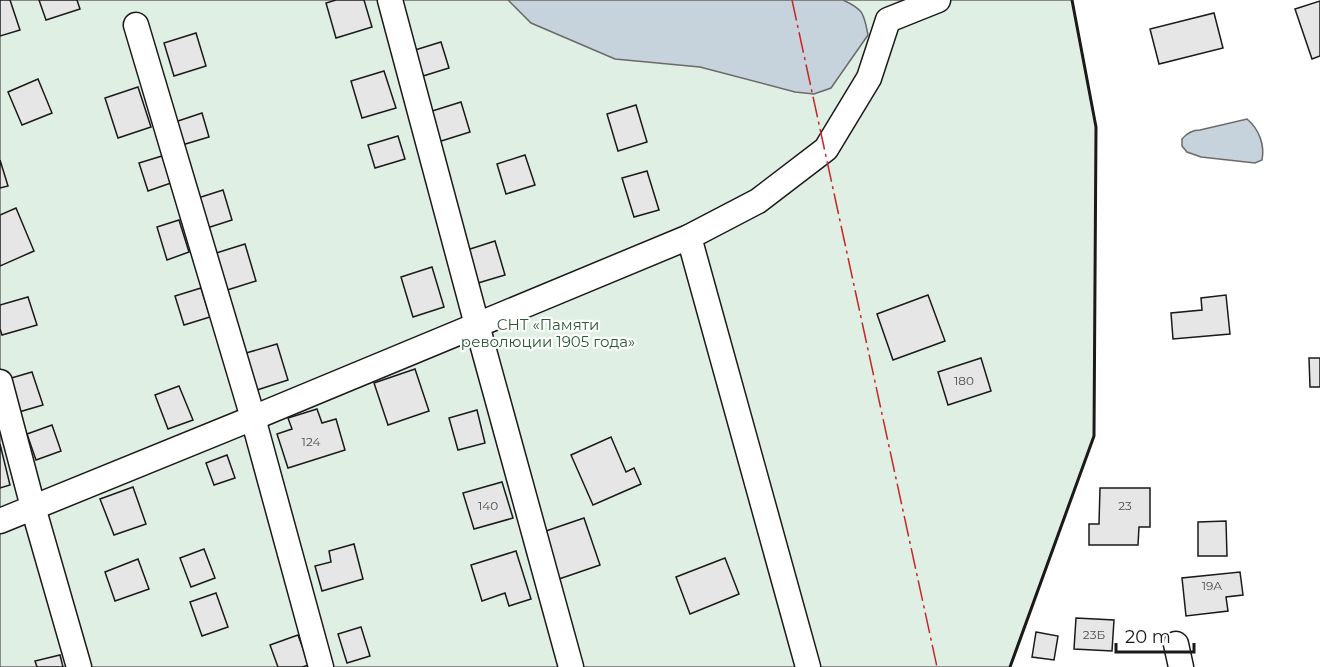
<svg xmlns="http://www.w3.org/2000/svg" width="1320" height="667" viewBox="0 0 1320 667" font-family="Montserrat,sans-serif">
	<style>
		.green { fill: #e0efe3; stroke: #6a6a6a; stroke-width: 1.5 }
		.water { fill: #c6d2dc; stroke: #6a6a6a; stroke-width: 1.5 }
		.building { fill: #e6e6e6; stroke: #1a1a1a; stroke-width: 1.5 }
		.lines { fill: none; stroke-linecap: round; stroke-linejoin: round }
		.street-casing { stroke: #1a1a1a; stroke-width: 27 }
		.street { stroke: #fff; stroke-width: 24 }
		.wall { stroke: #1a1a1a; stroke-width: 3 }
		.power { stroke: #c62828; stroke-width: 1.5; stroke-dasharray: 21 4.5 3 4.5; stroke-linecap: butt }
		.labels { text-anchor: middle; stroke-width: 4.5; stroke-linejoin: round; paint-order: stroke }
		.number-label { font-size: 12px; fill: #4d4d4d }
		.park-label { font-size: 15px; fill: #2b5a34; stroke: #fff }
	</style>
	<rect width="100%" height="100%" fill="#fff"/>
	<!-- green -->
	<path class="green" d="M0,0H1072L1096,127L1094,436L1010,667H0Z"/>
	<!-- water -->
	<g class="water">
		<path d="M508,0H843C863,9 864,13 868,35L831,88L814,94L795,92L700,67L615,59L531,23Z"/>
		<path d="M1247,119C1259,129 1265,145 1262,160L1255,163L1201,157L1187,152L1182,146V139C1187,133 1192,130 1200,130Z"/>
	</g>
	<!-- building -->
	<g class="building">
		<path d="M0,0H10L20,30L0,36Z"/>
		<path d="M39,0H77L80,9L46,20Z"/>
		<path d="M336,0H364L372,27L336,38L326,3Z"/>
		<path d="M1320,1V56L1312,59L1295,9Z"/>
		<path d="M1214,13L1223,48L1159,64L1150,29Z"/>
		<path d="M196,33L206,66L174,76L164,43Z"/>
		<path d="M441,42L449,68L423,76L415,50Z"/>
		<path d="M384,71L396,108L362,118L351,81Z"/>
		<path d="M38,79L52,113L22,125L8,92Z"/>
		<path d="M138,87L151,127L118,138L105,98Z"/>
		<path d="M461,102L470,132L438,142L429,112Z"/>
		<path d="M636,105L647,142L618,151L607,114Z"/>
		<path d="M202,113L209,137L182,145L175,122Z"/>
		<path d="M398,136L405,159L375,168L368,145Z"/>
		<path d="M525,155L535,185L506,194L497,164Z"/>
		<path d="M162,156L171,183L148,191L139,163Z"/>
		<path d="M0,160L8,186L0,188Z"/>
		<path d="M647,171L659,210L634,217L622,178Z"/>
		<path d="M223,190L232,220L207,228L198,198Z"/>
		<path d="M16,208L34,251L0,266V215Z"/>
		<path d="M179,220L189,252L167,260L157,227Z"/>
		<path d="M495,241L505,275L478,283L467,250Z"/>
		<path d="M245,244L256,281L224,291L213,254Z"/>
		<path d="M432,267L444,307L413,317L401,277Z"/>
		<path d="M201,288L210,317L184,325L175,296Z"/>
		<path d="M928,295L945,341L893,360L877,314Z"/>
		<path d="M1226,295L1230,334L1173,339L1171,313L1202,310L1201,298Z"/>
		<path d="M28,297L37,325L2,335L0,329V305Z"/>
		<path d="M277,344L288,380L257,390L246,353Z"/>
		<path d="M981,358L991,391L948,405L938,372Z"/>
		<path d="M1309,358H1320V387H1310Z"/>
		<path d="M415,369L429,411L388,425L374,383Z"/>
		<path d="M32,372L43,405L19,412L8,379Z"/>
		<path d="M179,386L193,420L168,429L155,395Z"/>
		<path d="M317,409L322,423L336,419L345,450L288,468L277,434L292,429L288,418Z"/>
		<path d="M477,410L485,443L458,450L449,418Z"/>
		<path d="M52,425L61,451L36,460L27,434Z"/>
		<path d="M611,437L626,472L634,468L641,484L593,505L571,455Z"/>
		<path d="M0,444L10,485L0,488Z"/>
		<path d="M227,455L235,478L214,485L206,463Z"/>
		<path d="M502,482L513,518L474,529L463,493Z"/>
		<path d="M133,487L146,524L114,535L100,499Z"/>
		<path d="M1100,488H1150V527H1139L1138,545H1089V524H1099Z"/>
		<path d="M584,518L600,565L559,579L543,532Z"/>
		<path d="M1226,521L1227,556H1198V522Z"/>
		<path d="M354,544L363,579L322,591L315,566L331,562L329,551Z"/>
		<path d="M204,549L215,578L191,587L180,558Z"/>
		<path d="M516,551L531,599L509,606L505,593L482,601L471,565Z"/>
		<path d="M725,558L739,594L690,614L676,577Z"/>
		<path d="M138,559L149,589L115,601L105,572Z"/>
		<path d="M1240,572L1243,595L1226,597L1228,611L1186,616L1182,578Z"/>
		<path d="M216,593L228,627L202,636L190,602Z"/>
		<path d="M1076,618L1114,620L1112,651L1074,649Z"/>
		<path d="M361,627L370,656L347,663L338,634Z"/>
		<path d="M1036,632L1058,636L1054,660L1032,657Z"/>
		<path d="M298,635L309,665L302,667H278L270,645Z"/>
		<path d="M60,655L63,667H37L35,661Z"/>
	</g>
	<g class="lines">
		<defs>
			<g id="street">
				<path d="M390,0L477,325L571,667"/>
				<path d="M136,25L253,418L321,667"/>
				<path d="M689,237L808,667"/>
				<path d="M0,382L33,507L79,667"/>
				<path d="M0,521L253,418L689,237L758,201L826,149L869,78L888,20L938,0"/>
				<path d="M1176,644L1181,667"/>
			</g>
		</defs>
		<!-- street casing -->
		<use href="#street" class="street-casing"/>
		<!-- street -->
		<use href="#street" class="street"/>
		<!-- wall -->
		<path class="wall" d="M1010,667L1094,436L1096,127L1072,0"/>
		<!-- power -->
		<path class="power" d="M792,0L937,667"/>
	</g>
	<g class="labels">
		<!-- number labels -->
		<g class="number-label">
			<text x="964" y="385">180</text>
			<text x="311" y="446">124</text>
			<text x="488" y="510">140</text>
			<text x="1125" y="510">23</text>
			<text x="1212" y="590">19А</text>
			<text x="1094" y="639">23Б</text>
		</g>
		<!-- park labels -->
		<g class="park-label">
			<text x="548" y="330">СНТ «Памяти<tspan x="548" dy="17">революции 1905 года»</tspan></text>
		</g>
	</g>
	<!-- scale -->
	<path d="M1116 643v9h78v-9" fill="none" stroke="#1a1a1a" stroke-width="3"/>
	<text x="1125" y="643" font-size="18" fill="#1a1a1a" stroke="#ffffff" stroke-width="4.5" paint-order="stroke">20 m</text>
</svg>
